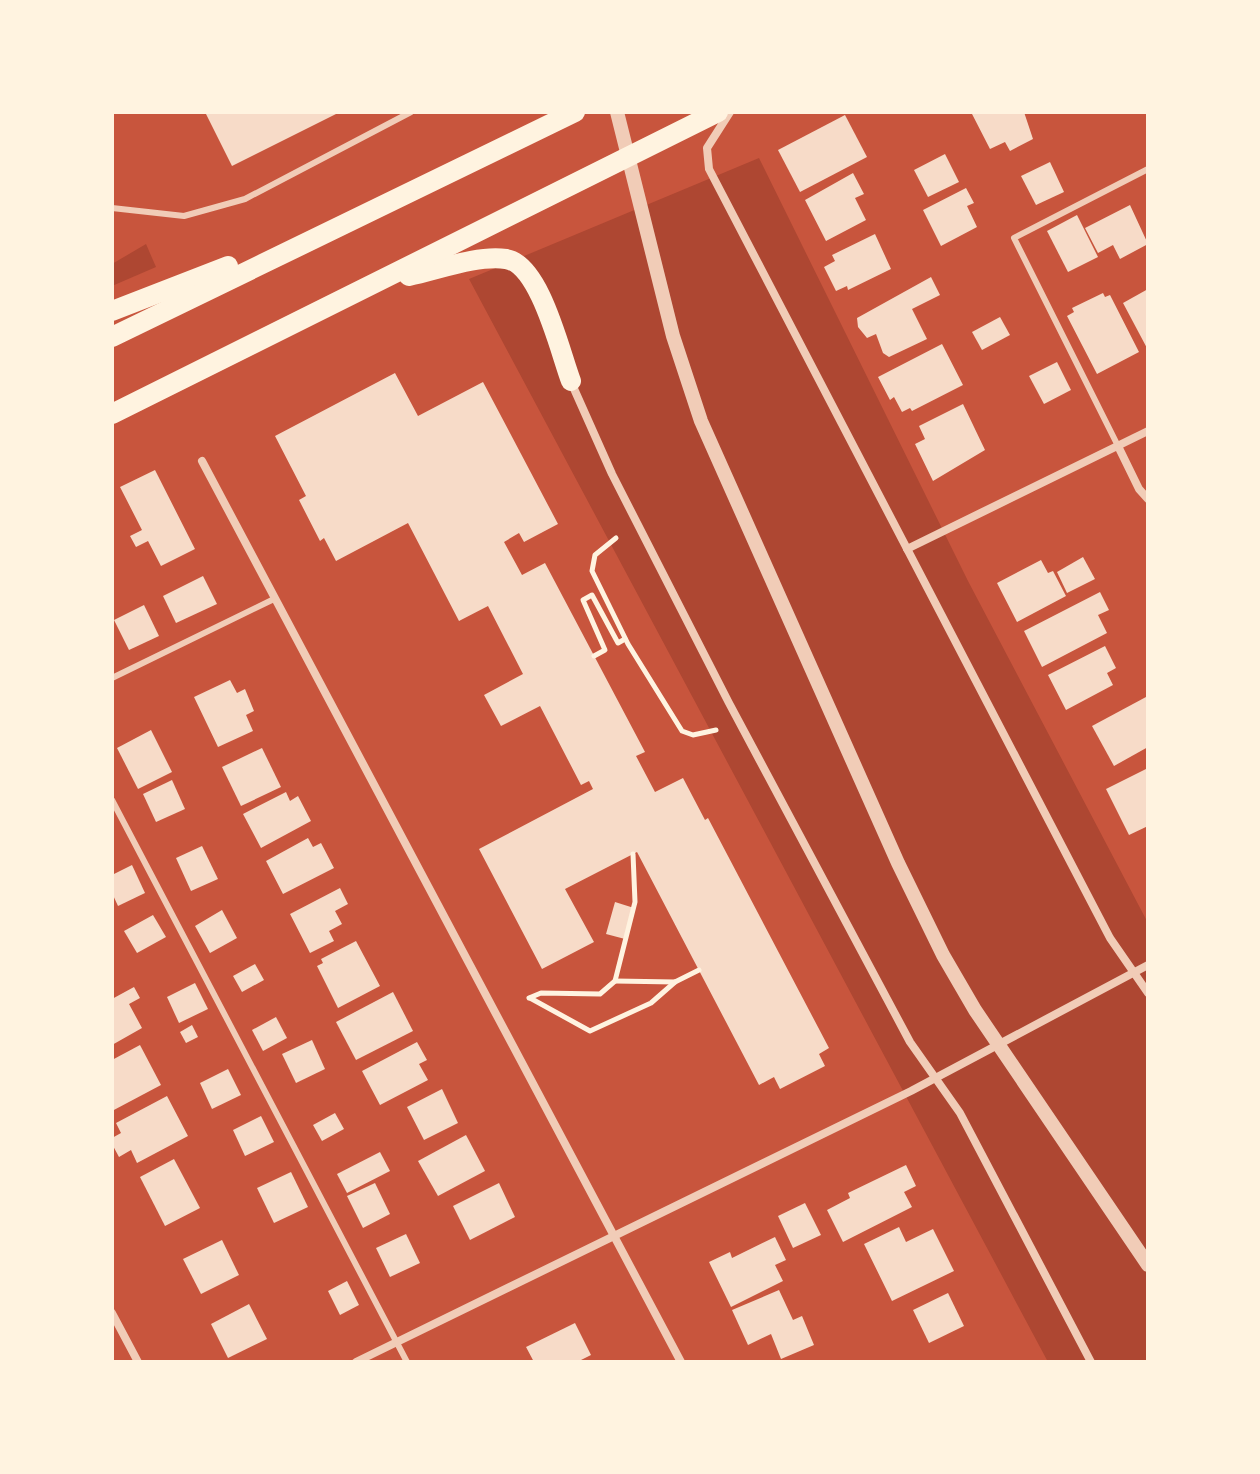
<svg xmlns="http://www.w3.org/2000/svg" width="1260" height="1474" viewBox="0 0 1260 1474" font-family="'PT Serif',serif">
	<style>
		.green { fill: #ae4732 }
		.building { fill: #f7dbc8 }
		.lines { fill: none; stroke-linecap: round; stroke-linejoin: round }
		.path { stroke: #fff3e0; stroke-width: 5 }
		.service { stroke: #f1ccb7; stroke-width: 6 }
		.minor { stroke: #f1ccb7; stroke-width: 8 }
		.tertiary { stroke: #f1ccb7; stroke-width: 14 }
		.primary { stroke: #fff3e0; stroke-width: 20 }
	</style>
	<rect width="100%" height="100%" fill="#c8553d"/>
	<!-- green -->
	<g class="green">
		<path d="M759,158L968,581L1148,923V1362H1048L469,279Z"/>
		<path d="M146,244L156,267L112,286V264Z"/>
	</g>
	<!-- building -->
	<g class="building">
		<path d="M205,112H340L232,166Z"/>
		<path d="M971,112H1024L1033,139L1010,151L1005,142L990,149Z"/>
		<path d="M845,115L867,157L800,192L778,150Z"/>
		<path d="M945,154L959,182L928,197L914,170Z"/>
		<path d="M1050,162L1064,192L1036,205L1021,176Z"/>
		<path d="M853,173L864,194L855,198L866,220L826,241L805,200Z"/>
		<path d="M966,188L974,203L967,206L977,227L941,246L923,210Z"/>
		<path d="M1130,205L1148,244L1120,259L1113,245L1098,253L1085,228Z"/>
		<path d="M1077,215L1098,257L1068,272L1047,231Z"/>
		<path d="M875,234L891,269L848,290L847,286L836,291L824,267L835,261L832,255Z"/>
		<path d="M931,277L940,295L912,309L927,339L889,357L883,353L876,334L867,338L858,327L857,318Z"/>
		<path d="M1148,289V350L1123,303Z"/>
		<path d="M1103,293L1105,297L1110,295L1139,352L1097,374L1067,316L1074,312L1072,308Z"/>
		<path d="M1000,317L1010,335L982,350L972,332Z"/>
		<path d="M942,344L963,385L912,411L910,408L902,412L894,397L890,400L878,377Z"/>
		<path d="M1057,362L1071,390L1044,404L1029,376Z"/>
		<path d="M395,373L418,416L483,382L558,524L524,542L519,533L504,542L522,575L545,563L645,752L636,756L655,792L683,778L705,820L708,818L829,1048L819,1054L825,1066L780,1089L774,1077L759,1085L637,852L565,889L594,942L542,969L479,849L593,789L589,781L581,785L540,706L501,726L484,695L523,674L488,606L459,621L408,523L336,561L324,538L320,541L299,500L306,496L275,436Z"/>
		<path d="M963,404L985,450L933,481L915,444L925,439L919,426Z"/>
		<path d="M155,470L195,549L161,566L148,541L136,547L130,536L142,530L120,487Z"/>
		<path d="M1083,557L1095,579L1067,593L1057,572Z"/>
		<path d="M1041,560L1048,573L1053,571L1066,596L1017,622L997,583Z"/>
		<path d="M203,576L217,604L176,623L163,596Z"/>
		<path d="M1100,592L1109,610L1098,615L1107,633L1042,667L1024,631Z"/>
		<path d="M144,605L159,636L129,650L114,620Z"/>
		<path d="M1105,646L1116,668L1107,673L1113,685L1066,710L1048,675Z"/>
		<path d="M230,680L237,693L245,689L254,711L246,715L253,731L218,747L194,697Z"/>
		<path d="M1146,697L1148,747L1114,766L1092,726Z"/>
		<path d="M151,730L172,772L138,789L117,748Z"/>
		<path d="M262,748L281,787L241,806L222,767Z"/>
		<path d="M1148,768V826L1129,835L1106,789Z"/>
		<path d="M172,780L185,809L156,822L143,794Z"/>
		<path d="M286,792L290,801L298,796L311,821L261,848L243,814Z"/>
		<path d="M308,838L313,847L321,843L334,868L283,894L266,861Z"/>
		<path d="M202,846L218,879L191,891L176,858Z"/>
		<path d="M132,865L145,893L118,906L112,893V875Z"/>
		<path d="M340,888L348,904L335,911L342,924L329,931L334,941L310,953L290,914Z"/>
		<path d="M615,902L634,908L625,939L606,934Z"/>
		<path d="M222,910L237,938L210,953L195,926Z"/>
		<path d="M153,915L166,937L137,953L124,931Z"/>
		<path d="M356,941L380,986L338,1008L317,966L323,963L321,959Z"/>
		<path d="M255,964L264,980L242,992L233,976Z"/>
		<path d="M195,983L208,1009L179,1023L167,997Z"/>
		<path d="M134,987L140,998L129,1004L142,1028L112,1045V999Z"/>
		<path d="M393,992L413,1031L356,1060L336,1022Z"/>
		<path d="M276,1017L287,1038L263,1051L252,1030Z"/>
		<path d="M192,1025L198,1037L186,1043L180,1032Z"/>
		<path d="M312,1040L325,1069L296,1083L282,1054Z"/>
		<path d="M417,1042L427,1060L419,1064L428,1080L380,1105L362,1071Z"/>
		<path d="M140,1045L161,1085L112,1111V1060Z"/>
		<path d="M228,1069L241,1095L212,1109L200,1083Z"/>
		<path d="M442,1089L458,1123L424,1140L407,1107Z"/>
		<path d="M167,1096L188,1136L137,1163L131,1150L119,1157L112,1144V1138L121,1133L116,1123Z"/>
		<path d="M335,1113L344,1129L322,1141L313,1125Z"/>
		<path d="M261,1116L274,1142L245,1156L233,1130Z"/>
		<path d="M466,1135L485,1171L438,1196L418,1161Z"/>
		<path d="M380,1152L390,1171L347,1193L337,1174Z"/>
		<path d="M174,1159L200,1208L165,1226L140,1177Z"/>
		<path d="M906,1165L916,1186L904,1192L912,1207L843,1242L827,1210L850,1198L848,1193Z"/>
		<path d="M291,1172L308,1207L274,1223L257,1188Z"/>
		<path d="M375,1183L390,1214L363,1228L347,1196Z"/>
		<path d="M499,1183L515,1217L470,1240L453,1206Z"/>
		<path d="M805,1203L821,1235L793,1248L778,1216Z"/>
		<path d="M899,1227L906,1242L933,1229L954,1271L892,1301L864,1244Z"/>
		<path d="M406,1234L420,1263L390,1277L376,1248Z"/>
		<path d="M775,1237L786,1260L775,1265L783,1281L731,1307L709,1262L730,1252L732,1258Z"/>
		<path d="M222,1240L239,1275L201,1294L183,1259Z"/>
		<path d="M347,1281L359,1305L340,1315L328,1291Z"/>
		<path d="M779,1290L793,1320L802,1316L814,1345L781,1359L771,1334L748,1345L732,1310Z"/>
		<path d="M948,1293L964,1326L929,1343L913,1310Z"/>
		<path d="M249,1304L267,1339L228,1358L211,1324Z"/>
		<path d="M575,1323L591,1355L577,1362H534L526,1347Z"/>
	</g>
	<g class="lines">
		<!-- path -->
		<g class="path">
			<path d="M616,538L595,555L592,571L628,644L682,731L693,735L716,730"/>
			<path d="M594,656L605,650L583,600L592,595L618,643L625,639"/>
			<path d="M615,981L675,982L699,970"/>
			<path d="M529,998L541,993L600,994L615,981L635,902L633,854"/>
			<path d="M530,998L590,1031L651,1003L675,982"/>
		</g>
		<!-- service -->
		<g class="service">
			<path d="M112,208L184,216L245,199L411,112"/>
			<path d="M1118,446L1014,238L1148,169"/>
			<path d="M112,678L274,599"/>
			<path d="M112,800L407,1362"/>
		</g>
		<!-- minor -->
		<g class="minor">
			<path d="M730,112L707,148L709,169L1110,938L1148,993"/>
			<path d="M571,382L612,474L729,703L910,1042L960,1113L1091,1362"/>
			<path d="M1118,446L1139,489L1148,499"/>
			<path d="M202,461L681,1362"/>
			<path d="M907,549L1148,431"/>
			<path d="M112,1313L138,1362"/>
			<path d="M356,1362L911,1091L1148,965"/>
		</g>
		<!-- tertiary -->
		<path class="tertiary" d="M617,112L673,336L701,421L898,863L943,955L975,1010L1148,1265"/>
		<!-- primary -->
		<g class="primary">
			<path d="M409,276C438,270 476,255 506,259C540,264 560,352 571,381"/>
			<path d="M112,311L228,266"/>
			<path d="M112,337L575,112"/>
			<path d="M112,414L718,112"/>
		</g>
	</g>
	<!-- border -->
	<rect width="1260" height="1474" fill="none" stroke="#fff3e0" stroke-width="228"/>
</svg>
